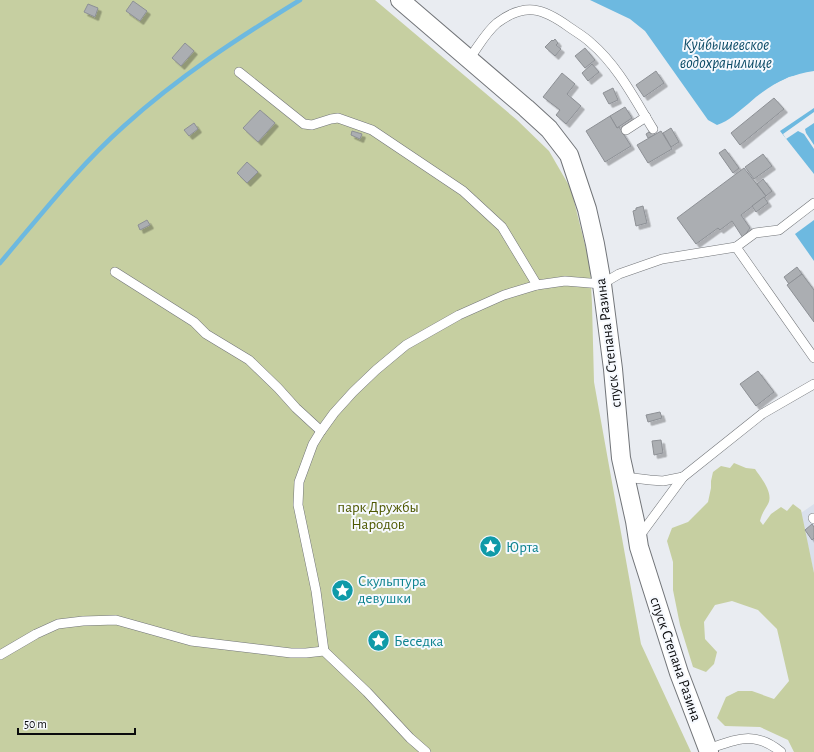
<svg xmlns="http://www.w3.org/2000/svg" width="814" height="752" viewBox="0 0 814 752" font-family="'Alegreya Sans',sans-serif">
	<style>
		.built { fill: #d9e0ec }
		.green { fill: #c6cfa1 }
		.water { fill: #6db9e0 }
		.pier { fill: #e9ecf1 }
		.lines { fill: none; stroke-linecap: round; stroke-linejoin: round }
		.stream { stroke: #6db9e0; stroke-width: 4.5 }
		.building { fill: #abaeb2; stroke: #8d9095; filter: url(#shadow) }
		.service-casing { stroke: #727579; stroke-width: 10 }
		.minor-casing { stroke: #727579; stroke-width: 20 }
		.service { stroke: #fff; stroke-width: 9 }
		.minor { stroke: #fff; stroke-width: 18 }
		.labels { text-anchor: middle; stroke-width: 4; stroke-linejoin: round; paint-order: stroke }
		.street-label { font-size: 15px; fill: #0a0b0d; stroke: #f6f9fe }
		.park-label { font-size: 15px; fill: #4e5801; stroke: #f6f9fe }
		.culture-label { font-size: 15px; fill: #0d838f; stroke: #f6f9fe; text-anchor: start }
		.water-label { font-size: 16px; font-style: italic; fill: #0e4d68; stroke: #f6f9fe }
	</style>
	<defs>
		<filter id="shadow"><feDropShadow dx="3.5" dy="3.5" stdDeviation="0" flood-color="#0004"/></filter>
	</defs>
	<rect width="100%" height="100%" fill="#e9ecf1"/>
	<!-- built -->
	<path class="built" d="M814,504V573L801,513Z"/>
	<!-- green -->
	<g class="green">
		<path d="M0,0H375L517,120L549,151L571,189L590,265L592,304L594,382L641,644L691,752H0Z"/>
		<path d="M734,463L746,468L755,469C761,478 774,493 768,504C764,511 762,513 760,521L763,525L771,514L781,507L787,511L793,504L801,510L814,573V752H794L788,740L760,727L725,726L717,718L726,697L738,691H752L774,699L789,681L777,629L758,610L732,601L715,605L704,622L705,639L717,652L714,664L706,672L693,667L680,625L673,590V562L667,541L672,528L688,522L708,502L711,488V481L713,472L721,466L730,468Z"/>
	</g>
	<!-- water -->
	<g class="water">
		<path d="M590,0H814V71C787,75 768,86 748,104C738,112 729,121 717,125L708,120L645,31L630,19Z"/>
		<path d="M814,108V174L780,131Z"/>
		<path d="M814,220V261L795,234Z"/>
	</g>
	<!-- pier -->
	<g class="pier">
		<path d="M814,72V73L790,78L775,86L762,94L729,122L751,102L774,85L789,77Z"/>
		<path d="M814,112V123L805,129L806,133L814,145V149L804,134L798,131L786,139L783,134Z"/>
	</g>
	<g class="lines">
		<!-- stream -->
		<path class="stream" d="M0,263C40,216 78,167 124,126C178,77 238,38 300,0"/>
	</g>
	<!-- building -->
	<g class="building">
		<path d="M133,1L147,11L140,21L126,11Z"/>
		<path d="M88,4L98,8L95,17L84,12Z"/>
		<path d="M555,39L558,43L556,45L561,49L555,56L545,47L552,40L553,41Z"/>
		<path d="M185,43L194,51L181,66L172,58Z"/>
		<path d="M585,48L595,60L585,68L575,56Z"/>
		<path d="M592,64L599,72L588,81L582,73Z"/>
		<path d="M656,71L664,83L644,97L636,85Z"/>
		<path d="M562,73L575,84L567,94L581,106L566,124L556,115L560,110L543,97Z"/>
		<path d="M613,88L618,100L609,104L603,93Z"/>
		<path d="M774,98L784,109L740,145L731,133Z"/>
		<path d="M625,107L632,118L617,128L610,116Z"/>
		<path d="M260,110L275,123L258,142L243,128Z"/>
		<path d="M610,116L617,128L619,127L631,146L605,162L586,131Z"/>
		<path d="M194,123L198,129L189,136L184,130Z"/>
		<path d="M671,128L679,142L671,147L663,133Z"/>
		<path d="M652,130L655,135L648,138L646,134Z"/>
		<path d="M352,131L362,134L360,139L351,135Z"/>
		<path d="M661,131L672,149L648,163L637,145Z"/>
		<path d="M725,149L739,168L733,173L719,153Z"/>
		<path d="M763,154L772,166L754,179L745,167Z"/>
		<path d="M247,162L258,172L247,183L237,173Z"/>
		<path d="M744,168L766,196L741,215L750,228L743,238L732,221L720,230L718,228L696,244L677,218Z"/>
		<path d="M763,179L772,191L766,196L757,184Z"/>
		<path d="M764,197L768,203L756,212L752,206Z"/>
		<path d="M643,206L647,223L636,226L633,211L636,210V208Z"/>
		<path d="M147,220L150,225L140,230L138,225Z"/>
		<path d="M797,267L802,274L789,284L784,277Z"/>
		<path d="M802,274L814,290V322L787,285Z"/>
		<path d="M758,371L774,392L756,406L740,384Z"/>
		<path d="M660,412L662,418L648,422L646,415Z"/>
		<path d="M661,440L663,453L654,455L652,441Z"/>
		<path d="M812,524L814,527V538L812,540L805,530Z"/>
	</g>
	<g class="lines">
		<defs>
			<g id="service">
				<path d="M469,59C478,47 486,32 497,23C525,2 543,8 569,27C576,32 585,37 591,43C618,66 635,100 653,129"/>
				<path d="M239,72L304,124L312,125L331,119L338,118L372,130L463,191L502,227L537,285"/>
				<path d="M626,130L646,117"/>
				<path d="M736,247L755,233L779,230L814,203"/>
				<path d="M115,272L194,322L206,334L249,360L278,388L296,408L321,431"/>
				<path d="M625,477L650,480L663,481L683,477"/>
				<path d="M813,518L814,519"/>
				<path d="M638,538L683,477L762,414L814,384"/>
				<path d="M324,651L316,591L298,505L299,482L313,444L321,431L334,413L353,392L376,370L406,345L459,315L504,295L537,285L565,281L602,284L619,274L662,259L736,247L814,358"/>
				<path d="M0,655L36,634L58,624L83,621L116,620L191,641L291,653H306L324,651L367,692L410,738L426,752"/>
				<path d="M708,749C737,739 754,730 781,752"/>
			</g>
			<path id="minor" d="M400,0L526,108L549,129L569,155L587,209L595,244L602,284L613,369L621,458L635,521L639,547L679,673L709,752"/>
		</defs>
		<!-- service casing -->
		<use href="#service" class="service-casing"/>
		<!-- minor casing -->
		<use href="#minor" class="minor-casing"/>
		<!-- service -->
		<use href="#service" class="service"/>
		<!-- minor -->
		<use href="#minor" class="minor"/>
	</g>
	<!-- icons -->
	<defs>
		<symbol id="sight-disc" viewBox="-11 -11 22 22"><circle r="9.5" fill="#0f9aa8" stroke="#f6f9fe"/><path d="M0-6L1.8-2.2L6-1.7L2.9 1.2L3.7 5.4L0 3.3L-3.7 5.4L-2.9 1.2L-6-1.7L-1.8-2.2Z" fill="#fff"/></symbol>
	</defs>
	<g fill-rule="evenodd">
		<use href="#sight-disc" x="478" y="534" width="25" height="25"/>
		<use href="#sight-disc" x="330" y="578" width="25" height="25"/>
		<use href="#sight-disc" x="366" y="628" width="25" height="25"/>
	</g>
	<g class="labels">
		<!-- street labels -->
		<g class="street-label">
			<text transform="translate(608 343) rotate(-97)" y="5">спуск Степана Разина</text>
			<text transform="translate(676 659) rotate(71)" y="5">спуск Степана Разина</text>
		</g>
		<!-- park labels -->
		<g class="park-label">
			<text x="378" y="512">парк Дружбы<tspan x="378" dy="17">Народов</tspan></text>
		</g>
		<!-- culture labels -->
		<g class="culture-label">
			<text x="506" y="552">Юрта</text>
			<text x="358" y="586">Скульптура<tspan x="358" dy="17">девушки</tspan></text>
			<text x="394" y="646">Беседка</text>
		</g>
		<!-- water labels -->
		<g class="water-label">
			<text x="726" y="50">Куйбышевское<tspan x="726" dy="18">водохранилище</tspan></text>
		</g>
	</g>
	<!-- scale -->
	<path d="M18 728v6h117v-6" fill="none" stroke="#0a0b0d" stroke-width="2"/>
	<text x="24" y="728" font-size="12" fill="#0a0b0d" stroke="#f6f9fe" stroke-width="3" paint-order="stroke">50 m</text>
</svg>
